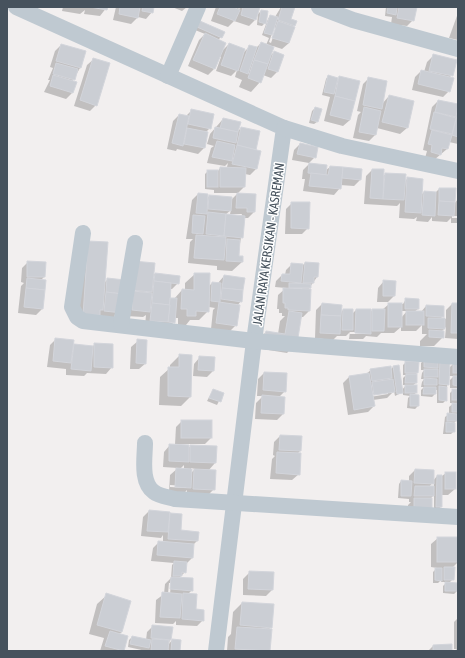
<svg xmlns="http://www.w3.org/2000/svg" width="465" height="658" viewBox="0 0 465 658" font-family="'Asap Condensed',sans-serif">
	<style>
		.shadow { fill: #0003; fill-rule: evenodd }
		.building { fill: #cbced4; stroke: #d3d5db }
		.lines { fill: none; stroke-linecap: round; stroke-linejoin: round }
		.minor { stroke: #bfc9d1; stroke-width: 16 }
		.labels { text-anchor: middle; stroke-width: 3; stroke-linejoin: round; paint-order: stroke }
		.street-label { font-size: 13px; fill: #46525d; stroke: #fff }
	</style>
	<rect width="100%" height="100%" fill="#f2efef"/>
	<!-- shadow -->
	<g class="shadow">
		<path d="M63,7H107L100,16L84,14L85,10L80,14L62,11Z"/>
		<path d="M116,7H153L152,12L146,19L138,17L131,24L113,20Z"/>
		<path d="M172,7H187L182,11Z"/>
		<path d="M216,7H239L238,10L241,7H259L255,20L249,26L234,21L228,27L211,21Z"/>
		<path d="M281,7H292L290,19L294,25L289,43L282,49L273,46L269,57L274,52L283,55L277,72L271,78L263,75L260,82L251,92L239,87L242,80L235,77L237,70L231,76L216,71L221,57L219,56L214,69L208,75L188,66L199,40L205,34L195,30L198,25L221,37L218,40L221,52L229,44L243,53L250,46L256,48L261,43L266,45L269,38L262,35L268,19L270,16L275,17ZM274,28H276L271,43L269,42Z"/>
		<path d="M386,7H416L413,20L407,26L391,24L392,17L385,16Z"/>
		<path d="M261,11L265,23L262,26L257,25L258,14Z"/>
		<path d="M458,13V40L449,38Z"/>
		<path d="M61,45L85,52L80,68L72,82V93L66,99L44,92L50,80H48L53,68L50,67L55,51Z"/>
		<path d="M433,56L455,61L450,78L449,91L443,97L412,90L415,77L421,71L424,72L427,62Z"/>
		<path d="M94,59L96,105L90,111L74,106L87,65Z"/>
		<path d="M328,76L338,79L340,77L350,120L343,126L324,121L330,97L322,95L326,79Z"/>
		<path d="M369,78L382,104L389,96L413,102L407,128L400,134L377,128L376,134L369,141L353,138L358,115L361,112L357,111L363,84Z"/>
		<path d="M438,101L458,105V144L449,142L447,149L434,160L425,158L427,151L423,150L432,107Z"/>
		<path d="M315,108L317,122L314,124L309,123L312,111Z"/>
		<path d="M192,110L210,128L206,132L204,148L198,154L177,149L176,151L167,149L173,121L179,115L186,116Z"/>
		<path d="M223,119L239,122L237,132L241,128L254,150L260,152L256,169L250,175L245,174L244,187L237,194L254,212L248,218H244L238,257L242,262L232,271L217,270V266L188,263L190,242L193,239H186L192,200L198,194L207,199L209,196L231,200L238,193H214V190L205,189V174L208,171H218L220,168L230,167H227L228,163L225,166L207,163L211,148L214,146L207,144L210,134ZM231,210L230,214H242L241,217L225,215Z"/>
		<path d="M300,144L315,157L309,163L292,160L294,150Z"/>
		<path d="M309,164L325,171L330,167L360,180L354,186L340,185V188L334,195L303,191L305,179H302L303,170Z"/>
		<path d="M372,170L383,176L386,174L405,181L407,179L421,195L424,192L435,193L439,189L454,204L458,199V216H452V218H458V223H451V218L447,222L432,221V217L428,222L416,221L417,217L414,219L399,218L400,203L397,206L364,204L366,176Z"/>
		<path d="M292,203L308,228L302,234H285L286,209Z"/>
		<path d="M79,251L104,283L108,279L124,281L114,318L74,324Z"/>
		<path d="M28,262L44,277L40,281L42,309L36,315L18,313L21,286L24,283L21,282L22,268Z"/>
		<path d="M305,263L318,264L317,277L308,290L309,311L303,317H300L296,343L287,353L256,348L257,341L266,332L278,334L280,321L285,316H282V313H279V309H277L278,295L286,288L275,287L276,281L282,275H285L286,270L292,264L303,265ZM295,287H302V289H293Z"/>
		<path d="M153,274L179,276L178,283L172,289H170L169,298L174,299L182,290H185V283L195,274L209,286L212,283H218L224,276L241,301L237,306L236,325L230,331L211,329L213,310L215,308L209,307L208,311L199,320H190L186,325H178V318H174V322L171,325L145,326L146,315L143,317L126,316L125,296Z"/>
		<path d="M384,281L394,296L388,302H377L378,288Z"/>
		<path d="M406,299L418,309L414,312H421L426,306L443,316L440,319H446V310L452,304H458V339L445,338L446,327L441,332L443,337L434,346H420V341L427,334H422V325L416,331H401V327L394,333H381L377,337L366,336L363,339H349L350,332L346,336H337L333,340L315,338L316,310L322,304L341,312L343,310L352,314L356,310L370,313L372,310H382L389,304H403ZM401,311H407L401,318ZM350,332H365V334H350Z"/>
		<path d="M56,339L72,344L92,347L95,344L112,367L106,374L87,373L84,376L66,375V369L47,367L50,345Z"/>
		<path d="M138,341L146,363L139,369H130L131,347Z"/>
		<path d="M180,355L190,397L181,406L159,405L160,377L170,368V365Z"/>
		<path d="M200,357L213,371L207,377L193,376L194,364Z"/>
		<path d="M424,360H441L449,368L453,364H458V388H450V380L454,376H448L446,400L443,403H437V390H435V394L432,397L421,396V390L424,387H421L422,382L424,379H421L422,373L424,370H421V363Z"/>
		<path d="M406,362L417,373L415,375L416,383L412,386L416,393L413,395L418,406L415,409L407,408L408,398L410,396L403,395V392L395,396L394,391L387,398L373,400L374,406L368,412L348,415L343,383L349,377L366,374L371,370H390L393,367L402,390L406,385H403V378L406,375H403V365ZM388,392V394L370,397L369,395Z"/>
		<path d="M264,373L285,391L278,398H284L283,414L277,420L255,419L256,403L263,396H257L258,379Z"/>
		<path d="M213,390L223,393L217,405L207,401Z"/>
		<path d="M453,390H458V415H456V421L453,424L454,431L451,434H443L445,417L449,414V407L454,403H450V393Z"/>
		<path d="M182,421L211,438L205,444H175L176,427Z"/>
		<path d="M280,436L300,451L297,454L299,474L292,480L270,479L272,459L275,456L273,455L274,442Z"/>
		<path d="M170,445L188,448L191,446L215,463L208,471L214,489L208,495L187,494V490L184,493L169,492L170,475L178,468L163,467L164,452ZM184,465V469H180ZM191,468L195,469L191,473ZM170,485L186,486V488L170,487Z"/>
		<path d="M415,470H433V481L437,476H442L446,473H455V489L448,495H441V507L438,509H434V495L431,498V508L408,514V505L411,502H409V499L398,498L399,484L401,481H409V476ZM434,481V487H429Z"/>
		<path d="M149,511L168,517L171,514L180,531L197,541L193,545L192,558L186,564L185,572L179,578L192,590L187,595L195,610L203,620L197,626L176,625V621L173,624L155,623L156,600L164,594L165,584L171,578L172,565L174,563L151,561L153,548L159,542H163V535L161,538L141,536L143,517ZM169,583H171L170,594H168Z"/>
		<path d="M438,538H458V562L452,568L453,579L449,583L457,591L454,594L443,593V586L447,582H441V580L438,583H433V572L437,568L431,567V544Z"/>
		<path d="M250,572L272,590L266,596L243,595V579Z"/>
		<path d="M107,595L122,632L119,634L127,637L123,651H100L104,638L89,634L97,604Z"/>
		<path d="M242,603L271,627L268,630H271L269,651H227L228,637L231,634L233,612Z"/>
		<path d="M458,618V651H454L457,649H454V622Z"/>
		<path d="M153,626L172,628L169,644L172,640L179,651H169L168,649L167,651H146L128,647L129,640L132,637L146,640L147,632Z"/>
		<path d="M433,646L451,651H428Z"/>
	</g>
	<!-- building -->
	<g class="building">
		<path d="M90,7H108L107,10Z"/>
		<path d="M120,7H140L138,18L119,14Z"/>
		<path d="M143,7H154L153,13L142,11Z"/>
		<path d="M220,7H233L240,10L235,21L217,14Z"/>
		<path d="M243,7H260L256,20L241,15Z"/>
		<path d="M282,7H295L291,19L297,21L295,26L278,20Z"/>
		<path d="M388,7H397L396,15L387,13Z"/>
		<path d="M399,7H417L414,21L397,18Z"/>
		<path d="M261,10L268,11L266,24L259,22Z"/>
		<path d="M270,15L278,17L272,35L264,33Z"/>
		<path d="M200,21L225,32L222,38L197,27Z"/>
		<path d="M278,21L295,27L289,43L272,38Z"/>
		<path d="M205,33L226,43L215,69L193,60Z"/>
		<path d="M261,42L274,47L268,64L254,60Z"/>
		<path d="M229,43L245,49L238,71L221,65Z"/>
		<path d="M61,44L86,51L81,68L56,61Z"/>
		<path d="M249,45L257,47L248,74L240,71Z"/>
		<path d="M274,51L284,55L278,72L268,69Z"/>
		<path d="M433,54L457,60L453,76L429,71Z"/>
		<path d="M93,58L110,63L97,106L80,100Z"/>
		<path d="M254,60L268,64L261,83L248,78Z"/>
		<path d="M56,63L78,69L75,80L53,74Z"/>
		<path d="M421,70L454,78L450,92L418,84Z"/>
		<path d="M53,75L77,82L73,93L50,86Z"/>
		<path d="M328,75L338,78L334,94L324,92Z"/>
		<path d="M339,76L360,81L355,101L335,96Z"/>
		<path d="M368,77L387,81L382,109L363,105Z"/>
		<path d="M389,95L414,101L408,128L382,122Z"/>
		<path d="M335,96L355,101L350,120L330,115Z"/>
		<path d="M438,100L458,104L456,117L435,112Z"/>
		<path d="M315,107L322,109L318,122L311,120Z"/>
		<path d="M364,107L381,111L376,135L359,132Z"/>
		<path d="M191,109L214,114L211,129L188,124Z"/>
		<path d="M434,112L456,118L452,134L430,129Z"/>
		<path d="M458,112V137L452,135Z"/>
		<path d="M179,114L189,116L183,146L172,143Z"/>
		<path d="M223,118L241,122L238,132L220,128Z"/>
		<path d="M215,127L238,132L236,143L213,138Z"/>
		<path d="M241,127L260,131L256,150L237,145Z"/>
		<path d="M187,128L208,132L205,148L184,144Z"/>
		<path d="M432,130L452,135L448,149L442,148L441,155L431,152L432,145L428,144Z"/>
		<path d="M217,141L235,145L232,161L212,157Z"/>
		<path d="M300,143L318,147L316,158L297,154Z"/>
		<path d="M237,145L261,151L257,169L232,164Z"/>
		<path d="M309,163L327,165L326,175L308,173Z"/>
		<path d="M330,166L343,167L341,189L309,186L311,173L328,175Z"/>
		<path d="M220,167L246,168L245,187H220Z"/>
		<path d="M343,167L362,169L361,180L342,178Z"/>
		<path d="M372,169H384L383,199L370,198Z"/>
		<rect x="207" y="170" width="11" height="17"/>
		<path d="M385,173L406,174L404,200L383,199Z"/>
		<path d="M407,177L423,179L421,213L405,212Z"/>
		<path d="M439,188H456L455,202L439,201Z"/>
		<path d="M424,191L436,192L435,216L422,215Z"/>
		<path d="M198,193L208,194L207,214L196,213Z"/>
		<path d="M237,193L256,194L255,212H247V208H236Z"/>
		<path d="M209,195L232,197L231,211L208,209Z"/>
		<path d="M439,201L455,202L454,216L438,215Z"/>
		<path d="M291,202H310L309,229L291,228Z"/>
		<path d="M208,212L226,214L224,236L206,234Z"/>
		<path d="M226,214L245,216L243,238L224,236Z"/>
		<path d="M193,215L205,216L203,234L192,233Z"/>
		<path d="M196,235L226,237L224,260L194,258Z"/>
		<path d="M227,239L240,240L239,256H243V262L226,261Z"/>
		<path d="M88,241L108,242L103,310H100V315H83Z"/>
		<path d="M27,261L46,262L45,277H27Z"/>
		<path d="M133,261L155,263L152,292L130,290Z"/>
		<path d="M305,262L319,263L318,277H314V283H303Z"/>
		<path d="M291,263L303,264L301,283L281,281L282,274H290Z"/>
		<path d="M155,273L180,276L179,284L154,281Z"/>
		<path d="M194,273H210L209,312L196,311V316H187V309H181L182,289L194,290Z"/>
		<path d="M224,275L245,278L243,290L222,288Z"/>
		<path d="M27,278L46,280L45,290L26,288Z"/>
		<path d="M107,278L125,280L123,294L106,292Z"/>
		<path d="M383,280L396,281L395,296H383Z"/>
		<path d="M154,281L171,283L170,305L152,303Z"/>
		<path d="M212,282L221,283L220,302L211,301Z"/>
		<path d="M289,283L311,284V288H289Z"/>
		<path d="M26,288L45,290L43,309L24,307Z"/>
		<path d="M222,288L243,290L242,302L221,299Z"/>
		<path d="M283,288L311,289L310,311L288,310V308H285V303H283Z"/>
		<path d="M133,291L152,293L150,312L132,310Z"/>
		<path d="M106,292L123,294L122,313L104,311Z"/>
		<path d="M170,298H177L175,323L168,322Z"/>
		<path d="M405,298L419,299V309H405Z"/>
		<path d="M219,302L240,305L237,326L216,323Z"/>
		<path d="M152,303L170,305L168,322L150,321Z"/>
		<path d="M322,303L342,305L341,316L321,315Z"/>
		<rect x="388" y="303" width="14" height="24"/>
		<path d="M452,303H458V333H451Z"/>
		<path d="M426,305L444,306V317L426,316Z"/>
		<path d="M343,309H353V330H342Z"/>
		<path d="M356,309H371V334L355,333Z"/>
		<path d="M372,309H385L384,331H372Z"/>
		<path d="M289,311L302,313L297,344L264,339L266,331L285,334Z"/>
		<rect x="406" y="311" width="18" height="14"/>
		<path d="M321,315L341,316L340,334L320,333Z"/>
		<path d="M428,318H445V329L428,328Z"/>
		<path d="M429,330L444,331V338L429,337Z"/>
		<path d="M55,338L74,340L71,363L53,361Z"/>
		<path d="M137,339L147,340L146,364L136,363Z"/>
		<path d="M94,343L113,344V368L94,367Z"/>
		<path d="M74,344L93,346L91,371L71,369Z"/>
		<path d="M179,354L192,355L191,397L168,396V367H179Z"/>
		<path d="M199,356L215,357L214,371L198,370Z"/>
		<path d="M424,359L438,360V368L424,367Z"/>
		<path d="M440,359L450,360L449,385L439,384Z"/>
		<path d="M405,361L419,362L418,373H405Z"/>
		<rect x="453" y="363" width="5" height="10"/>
		<path d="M399,365L403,393L397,394L393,366Z"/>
		<path d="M391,366L392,378L372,381L370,369Z"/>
		<rect x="424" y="369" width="14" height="8"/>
		<path d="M264,372L287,373L286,392L263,390Z"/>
		<path d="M369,373L375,406L354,410L349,376Z"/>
		<path d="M406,374H417V383H405Z"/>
		<path d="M453,376H458V386L453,385Z"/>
		<path d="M424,378L437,379V385H424Z"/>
		<path d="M393,379L395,392L374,395L372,382Z"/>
		<rect x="405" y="385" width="12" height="8"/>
		<path d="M439,386L447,387V401L439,400Z"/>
		<path d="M424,387H436V394H423Z"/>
		<path d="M213,389L224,393L221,402L209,398Z"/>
		<rect x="452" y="389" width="6" height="11"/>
		<path d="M410,394L419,395V406H410Z"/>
		<path d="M262,395L285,397L284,414L261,413Z"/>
		<path d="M452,403L458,404V412H452Z"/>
		<path d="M447,413L457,414V421H447Z"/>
		<rect x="181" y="420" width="31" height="18"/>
		<path d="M446,422L455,423V432H446Z"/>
		<path d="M280,435L302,436L301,451L279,450Z"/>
		<path d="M169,444L189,445V462L169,461Z"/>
		<path d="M190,445L217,446L216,463L190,462Z"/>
		<path d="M277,452L301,453L300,475L276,473Z"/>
		<path d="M176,468L192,469L191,488L175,487Z"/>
		<path d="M194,469L216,470L215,490L193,489Z"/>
		<path d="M415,469L434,470V484L414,483Z"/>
		<rect x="445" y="472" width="11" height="17"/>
		<path d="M437,475H442V507H436Z"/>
		<path d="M401,480L412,481L411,496H401Z"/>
		<path d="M415,486H434V496H414Z"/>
		<path d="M414,498H432V509L414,508Z"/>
		<path d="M149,510L170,512L168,532L147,531Z"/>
		<path d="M170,513L182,514L181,530L199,532L198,541L168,539Z"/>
		<rect x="437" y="537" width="21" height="25"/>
		<path d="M158,541L194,544L193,558L157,555Z"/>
		<path d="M174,561L187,562L186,573L182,572V576H173Z"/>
		<path d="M444,567H455L454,580H444Z"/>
		<path d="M435,568H442V581L435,580Z"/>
		<path d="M249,571L274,572L273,590L248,589Z"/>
		<path d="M171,577L193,578V591L170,589Z"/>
		<path d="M445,582L458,583V591H445Z"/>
		<path d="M162,592L182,594L180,618L160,617Z"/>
		<path d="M106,593L131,601L122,632L97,625Z"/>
		<path d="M183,593L197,594L196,609L204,610V621L182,619Z"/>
		<path d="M242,602L274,604L272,628L240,625Z"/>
		<path d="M152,625L173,627L171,640L151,638Z"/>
		<path d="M237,627L272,629L270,651L235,649Z"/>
		<path d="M110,631L128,636L124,651L105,646Z"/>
		<path d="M132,636L151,640L149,648L130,644Z"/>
		<path d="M152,639L169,640L168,651H151Z"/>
		<path d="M172,639L181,640L180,651H171Z"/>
		<path d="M452,644V651H433V645Z"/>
	</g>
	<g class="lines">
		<!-- minor -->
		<g class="minor">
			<path d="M16,7L284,128L254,341L216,651"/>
			<path d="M319,7L353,20L458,49"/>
			<path d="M168,76L198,7"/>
			<path d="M284,128L342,146L458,171"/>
			<path d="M83,233L72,307L77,317L83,321L254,341L458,357"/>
			<path d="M121,324L135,243"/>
			<path d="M145,443C145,457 140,482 154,492C159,496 168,497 175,499L458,517"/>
		</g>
	</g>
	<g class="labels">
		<!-- street labels -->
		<g class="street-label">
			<text transform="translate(268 244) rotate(-82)" y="5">JALAN RAYA KERSIKAN - KASREMAN</text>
		</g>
	</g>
	<!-- border -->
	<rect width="465" height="658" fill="none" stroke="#46525d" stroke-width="16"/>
</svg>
